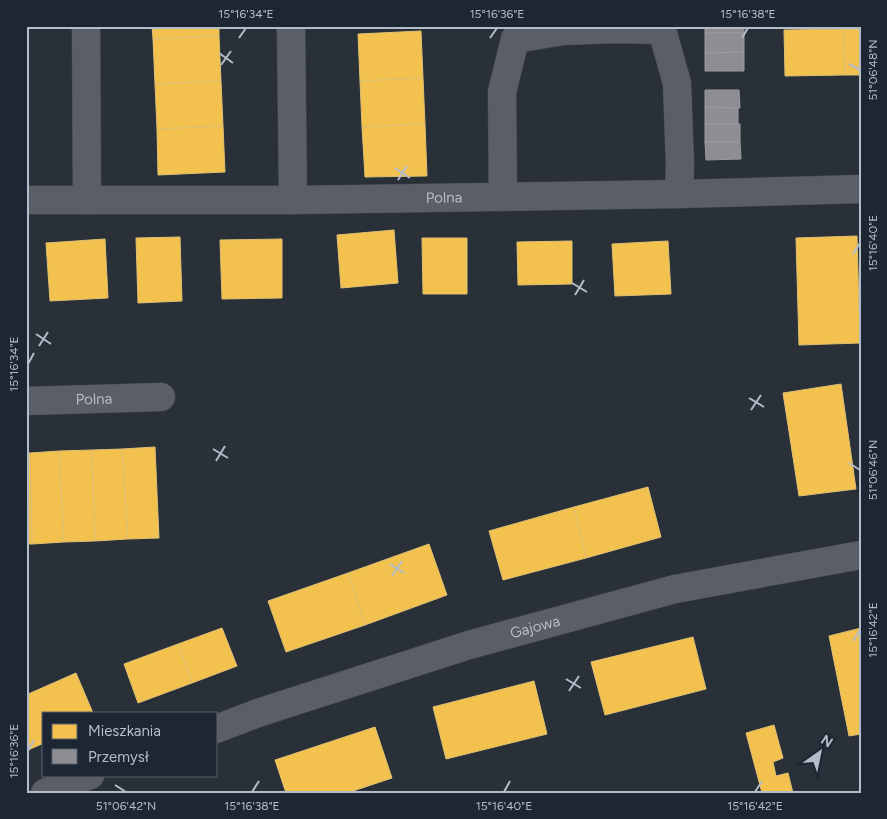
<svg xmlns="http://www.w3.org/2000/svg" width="887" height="819" viewBox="0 0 887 819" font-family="Figtree,sans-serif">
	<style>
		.homes { fill: #f2c14e; stroke: #dfc073 }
		.industry { fill: #8d8d92; stroke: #999ba2 }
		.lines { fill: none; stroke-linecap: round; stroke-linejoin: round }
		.minor-casing { stroke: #484c53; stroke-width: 29 }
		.minor { stroke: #5a5e66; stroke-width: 28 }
		.ticks { fill: none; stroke: #b4bcc9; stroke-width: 2 }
		.labels { text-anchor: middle; stroke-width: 5; stroke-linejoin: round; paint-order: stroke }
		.street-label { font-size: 15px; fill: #b4bcc9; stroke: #1d2633 }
		.neatline { fill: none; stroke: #b4bcc9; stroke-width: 2 }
		.ticks-label { font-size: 12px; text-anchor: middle; fill: #b4bcc9 }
	</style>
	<rect width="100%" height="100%" fill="#2a3038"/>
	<!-- homes -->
	<g class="homes">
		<path d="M152,26H219V36L153,39Z"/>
		<path d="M844,29H861V75H845Z"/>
		<path d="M844,29L845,75L785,76L784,30Z"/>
		<path d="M421,31L423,78L360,81L358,34Z"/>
		<path d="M219,36L221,81L155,84L153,39Z"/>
		<path d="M423,78L425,124L362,127L360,81Z"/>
		<path d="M221,81L223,126L157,129L155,84Z"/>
		<path d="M425,124L427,176L365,177L362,127Z"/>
		<path d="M223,126L225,172L158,175L157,129Z"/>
		<path d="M394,230L398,283L341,288L337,235Z"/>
		<path d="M857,236L860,343L799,345L796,238Z"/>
		<path d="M180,237L182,301L138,303L136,238Z"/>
		<path d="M422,238H467V294H423Z"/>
		<path d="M105,239L108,298L50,301L46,243Z"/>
		<path d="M282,239V298L222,299L220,240Z"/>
		<path d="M572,241V284L518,285L517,242Z"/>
		<path d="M668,241L671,294L615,296L612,244Z"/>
		<path d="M841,384L856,489L799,496L783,393Z"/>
		<path d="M155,447L159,538L128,539L122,449Z"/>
		<path d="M122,449L128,539L95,541L92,450Z"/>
		<path d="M92,450L95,541L64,542L59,451Z"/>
		<path d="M59,451L64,542L32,544L30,453Z"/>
		<path d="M26,453H30L32,544H26Z"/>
		<path d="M648,487L661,537L586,558L574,507Z"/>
		<path d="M574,507L586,558L503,580L489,531Z"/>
		<path d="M429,544L447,595L365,625L348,573Z"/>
		<path d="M348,573L365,625L286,652L268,601Z"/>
		<path d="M222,628L237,666L192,683L178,644Z"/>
		<path d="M861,628V734L849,736L829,636Z"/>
		<path d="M693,637L706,689L605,715L591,662Z"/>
		<path d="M178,644L192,683L138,703L124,664Z"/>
		<path d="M76,673L93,713H44V743L26,751V695Z"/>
		<path d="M534,681L547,734L446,759L433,707Z"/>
		<path d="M774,725L783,758L773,762L776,776L788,773L793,793H762L746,733Z"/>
		<path d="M375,727L392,778L347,793H286L275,760Z"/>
	</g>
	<!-- industry -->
	<g class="industry">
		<rect x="705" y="26" width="39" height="7"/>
		<path d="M705,33H744V52L705,53Z"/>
		<path d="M744,52V71H705V53Z"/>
		<path d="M705,90H739L740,108L705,107Z"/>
		<path d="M705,107L738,108V124H705Z"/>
		<rect x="705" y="124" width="35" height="18"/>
		<path d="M705,142H740L741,159L706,160Z"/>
	</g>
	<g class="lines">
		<defs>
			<g id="minor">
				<path d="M86,26L87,200"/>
				<path d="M291,26L293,200"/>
				<path d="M503,197L502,92L515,39L563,31L616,29L662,30L677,83L680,165L679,194"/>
				<path id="s1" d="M26,200H293L679,194L861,189"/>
				<path id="s2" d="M26,401L161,397"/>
				<path id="s3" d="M216,729L258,713L469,645L675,589L861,555"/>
				<path d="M45,793L90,775"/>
			</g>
		</defs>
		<!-- minor casing -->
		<use href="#minor" class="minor-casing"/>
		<!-- minor -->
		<use href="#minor" class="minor"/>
	</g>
	<!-- ticks -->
	<path class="ticks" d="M239,38L246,28M490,38L497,28M742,38L748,28M219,53L233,63M849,64L860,70M221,65L231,51M395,168L410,178M398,180L407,166M853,254L860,243M572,283L587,292M575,295L584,280M36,334L51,344M39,346L48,332M28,364L34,353M749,398L764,407M751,410L761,395M213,449L228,458M216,461L225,446M849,463L860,470M390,564L404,573M392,576L402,561M853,641L860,630M566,679L581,688M569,691L579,676M28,751L34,740M115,785L126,792M252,792L259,781M504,792L510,781M755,792L762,781"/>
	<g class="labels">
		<!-- street labels -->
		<g class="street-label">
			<text dy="5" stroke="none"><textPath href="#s1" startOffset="418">Polna</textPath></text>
			<text dy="5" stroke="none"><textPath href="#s2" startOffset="68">Polna</textPath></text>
			<text dy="5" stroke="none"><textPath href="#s3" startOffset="335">Gajowa</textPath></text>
		</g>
	</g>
	<!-- border -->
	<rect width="887" height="819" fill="none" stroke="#1d2633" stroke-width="55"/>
	<!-- legend -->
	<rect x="42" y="712" width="175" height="65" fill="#1d2633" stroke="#59626f"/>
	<rect x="52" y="724" width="25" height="15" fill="#f2c14e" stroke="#59626f"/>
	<text x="88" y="736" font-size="15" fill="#b4bcc9">Mieszkania</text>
	<rect x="52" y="749" width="25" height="15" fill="#8d8d92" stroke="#59626f"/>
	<text x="88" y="762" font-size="15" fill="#b4bcc9">Przemysł</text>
	<!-- north arrow -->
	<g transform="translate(820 752) rotate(33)" stroke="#1d2633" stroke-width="4" paint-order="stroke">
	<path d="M0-4L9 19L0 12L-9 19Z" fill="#b4bcc9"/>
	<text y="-8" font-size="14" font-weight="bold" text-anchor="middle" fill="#b4bcc9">N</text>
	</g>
	<rect x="28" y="28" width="832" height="764" class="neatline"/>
	<g class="ticks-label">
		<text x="246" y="18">15°16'34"E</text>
		<text x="497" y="18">15°16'36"E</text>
		<text x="748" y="18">15°16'38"E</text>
		<text transform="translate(873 70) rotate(-90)" y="4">51°06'48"N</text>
		<text transform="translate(873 243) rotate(-90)" y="4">15°16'40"E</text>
		<text transform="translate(14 364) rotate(-90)" y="4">15°16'34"E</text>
		<text transform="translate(873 470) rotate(-90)" y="4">51°06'46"N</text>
		<text transform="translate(873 630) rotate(-90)" y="4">15°16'42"E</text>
		<text transform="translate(14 751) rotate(-90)" y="4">15°16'36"E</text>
		<text x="126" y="810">51°06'42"N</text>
		<text x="252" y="810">15°16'38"E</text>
		<text x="504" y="810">15°16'40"E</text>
		<text x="755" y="810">15°16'42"E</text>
	</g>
</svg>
